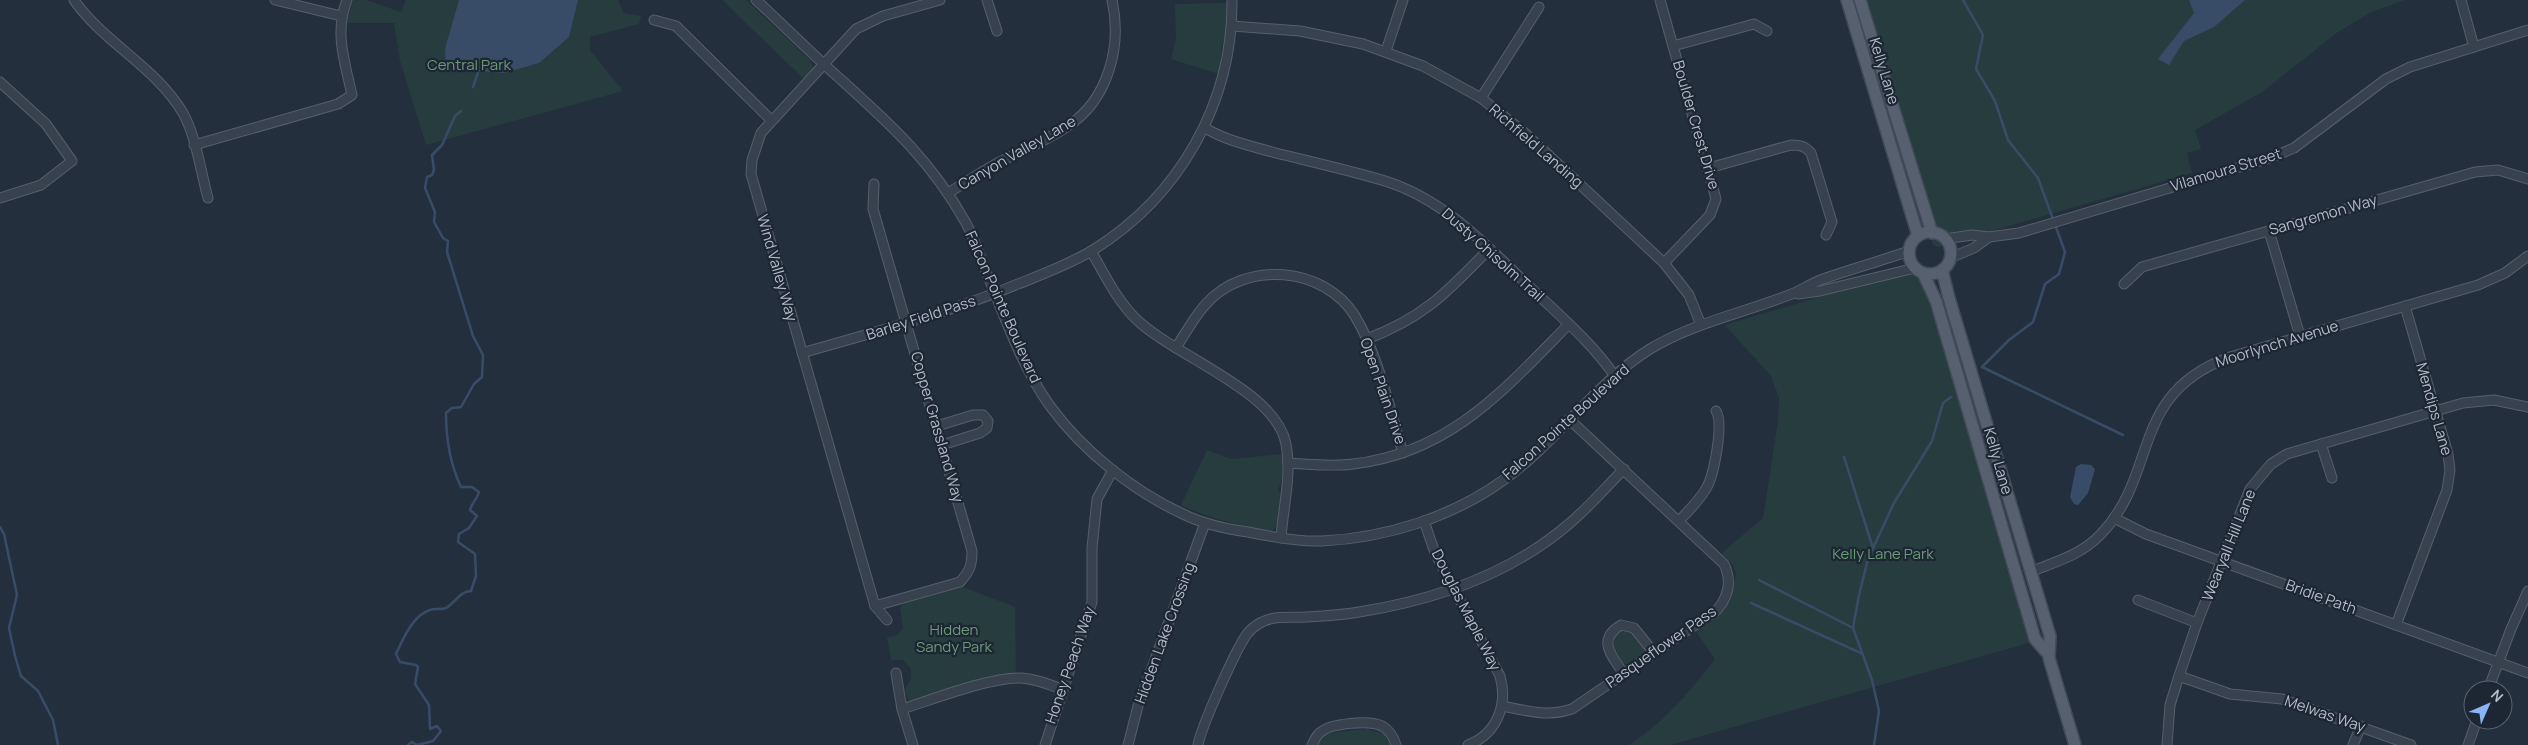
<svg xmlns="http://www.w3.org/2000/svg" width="2528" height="745" viewBox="0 0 2528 745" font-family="Manrope,sans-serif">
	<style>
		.green { fill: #263c3f }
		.water { fill: #394c67 }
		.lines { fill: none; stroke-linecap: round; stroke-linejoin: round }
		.stream { stroke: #394c67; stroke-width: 2.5 }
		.minor-casing { stroke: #565f6c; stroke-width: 11 }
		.major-casing { stroke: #414a57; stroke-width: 14 }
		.minor { stroke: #38414e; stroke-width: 9 }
		.major { stroke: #56606e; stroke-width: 11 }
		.labels { text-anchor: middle; stroke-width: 4.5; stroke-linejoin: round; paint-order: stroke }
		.park-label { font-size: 15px; fill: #6b9a76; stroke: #1d2633 }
		.street-label { font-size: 15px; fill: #b4bcc9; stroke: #1d2633 }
	</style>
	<rect width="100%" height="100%" fill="#242f3e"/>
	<!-- green -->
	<g class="green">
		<path d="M353,0H366L401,12L406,0H618L624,13L641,16L639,24L590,37V50L623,91L426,145L400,61L394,23H347Z"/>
		<path d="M722,0H746L811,61L813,69L804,79Z"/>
		<path d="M1860,0H2405L2371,12L2338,32L2262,92L2195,130L2201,149L2187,153L2192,173L1937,247L1933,245Z"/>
		<path d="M1228,3L1227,41L1222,45L1219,74L1171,59L1176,38L1175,4Z"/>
		<path d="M1923,266L1931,274L2039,640L1670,745H1629C1665,722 1689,692 1715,659L1695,630L1718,614L1731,599L1736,573L1732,564L1722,553L1763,518L1778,421L1779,398L1771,376L1725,325Z"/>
		<path d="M1207,450L1231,459L1283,454V473L1278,491L1281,494L1277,525L1272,531C1241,526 1210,519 1181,505Z"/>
		<path d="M963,587L1015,607L1016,674L982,680L911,701L908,699L905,689L911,679V668L903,660H891L887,637L895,636L903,629L900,607L903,604Z"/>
		<path d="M1626,630C1636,633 1645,643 1644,653L1629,665L1623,663L1613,646L1615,636Z"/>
		<path d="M1367,729L1384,734L1391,745H1317L1327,733Z"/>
	</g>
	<!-- water -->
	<g class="water">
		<path d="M459,0H578L569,37L539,63L505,73L454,69L446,65L445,49Z"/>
		<path d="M2189,0H2245L2214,27L2184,41L2169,65L2158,59L2194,13Z"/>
		<path d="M2081,464L2091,465L2095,469L2088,493L2078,505L2074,504L2070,497L2076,467Z"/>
	</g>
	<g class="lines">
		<!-- stream -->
		<g class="stream">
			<path d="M1963,0L1983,35L1976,69L1995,101L2008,140L2038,178L2065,252L2059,274L2045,284L2033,322L2009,340L1982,367L2123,435"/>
			<path d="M473,87L479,69"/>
			<path d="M1844,457L1873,548"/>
			<path d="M0,527L4,534L17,595L9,628L15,656L21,676L38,691L53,720L58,745"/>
			<path d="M1759,580L1853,628"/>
			<path d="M1751,603L1863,654"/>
			<path d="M408,745L412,742L417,745L433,741L441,731L437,726L430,729L429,705L415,684L418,667L416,665L400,662L396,654C403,639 413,615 430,610C434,608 441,610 446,608C455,603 460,591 471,591L476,576L475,554L458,542L459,534L469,528L477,516L470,510C472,502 477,500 479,492L472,487H461C450,464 446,439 446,413L452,408L461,407L474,384L482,377L483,355L473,336L447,252L448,241L443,238L434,222L435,212L425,188L427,177L432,175L434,170L432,155L442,145L455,116L461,111"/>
			<path d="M1874,745L1879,711L1872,680L1853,628L1859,595L1868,559L1894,503L1932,441L1943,403L1951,397"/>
		</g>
		<defs>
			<g id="minor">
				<path d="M74,0C104,43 156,67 183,113C196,136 201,173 208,198"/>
				<path d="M275,0L341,16"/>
				<path d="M756,0C780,22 803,45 827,67C883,118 928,155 966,223C973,236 978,250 983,264C1003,312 1020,364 1050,406C1083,451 1133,491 1183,514C1203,524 1226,529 1248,532C1272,537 1298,542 1322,541C1386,538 1453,517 1505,479C1558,441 1594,384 1650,349C1693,323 1743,313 1789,295C1801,291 1811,283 1823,279C1851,269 1881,261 1909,251"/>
				<path d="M987,0L997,31"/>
				<path d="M1660,0L1716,199L1710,215L1664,263"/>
				<path d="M2461,0L2474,47"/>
				<path d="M654,20L676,26L771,120"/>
				<path d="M1232,26L1300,31L1363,44L1423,66L1481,98L1525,133L1664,263L1689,295L1701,325"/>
				<path d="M1673,46L1754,24L1767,31"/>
				<path d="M1386,51L1403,0"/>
				<path d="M0,82L46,124L72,161L41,185L0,198"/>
				<path d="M1481,98L1539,7"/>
				<path d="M1205,128C1227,141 1251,146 1276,153C1312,162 1349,170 1385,181C1446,200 1489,248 1533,290C1561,317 1592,343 1614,375"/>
				<path d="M194,145L338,104L352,95C345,62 334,33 347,0"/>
				<path d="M1709,168L1791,145C1800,145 1805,146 1811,153L1832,222L1826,235"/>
				<path d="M874,184L873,209L972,551C972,565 970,571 960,582L875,606"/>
				<path d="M948,193C963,184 978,174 994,165C1018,152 1045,142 1068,126C1109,99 1122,45 1112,0"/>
				<path d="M2269,231L2300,336"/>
				<path d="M1945,239L1972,235L1989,237L2019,233L2270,158L2294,148L2386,79L2410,67L2528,30"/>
				<path d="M1091,251C1104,273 1116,299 1135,318C1173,356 1276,390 1286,444C1292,474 1283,508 1281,538"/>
				<path d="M1950,258L1974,248L1989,237"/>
				<path d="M2124,284L2142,267L2475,172L2498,170L2528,179"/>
				<path d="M1798,294L1820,291L1915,268"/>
				<path d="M1367,339C1425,317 1447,292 1489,249"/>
				<path d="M1176,348C1185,334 1194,317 1206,304C1245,260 1324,266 1355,316C1378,354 1390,410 1403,453"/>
				<path d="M802,353C875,332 948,313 1018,284C1043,274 1070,264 1093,250C1180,196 1233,102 1232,0"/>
				<path d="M937,426L973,415H983L988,421L987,428L980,433L942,445"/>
				<path d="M2321,444L2332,478"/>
				<path d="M1288,463C1309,464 1331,467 1353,464C1450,453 1505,389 1569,324"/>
				<path d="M2114,518L2146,534L2528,673"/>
				<path d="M1424,521L1435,553L1500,676C1508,705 1497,734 1468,745"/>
				<path d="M1679,521C1689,510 1700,500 1707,487C1714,474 1724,423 1716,411"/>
				<path d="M2030,572C2055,562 2081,555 2100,535C2160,474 2128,394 2230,357L2478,285L2505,273L2528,256"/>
				<path d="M2138,600L2197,623"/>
				<path d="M887,620L875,606L751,174L752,160L761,133L856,29L883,16L940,0"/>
				<path d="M2396,625L2447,490L2450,470L2448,454L2405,306"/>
				<path d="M896,673L902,709L913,745"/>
				<path d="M1624,674C1612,656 1596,640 1621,625L1634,628L1654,653"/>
				<path d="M2179,676L2230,694L2282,699L2411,745"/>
				<path d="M2488,690L2511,629L2528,591"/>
				<path d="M1503,706C1527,711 1548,717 1572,709L1717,610C1729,596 1732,581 1724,564L1569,419"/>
				<path d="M902,709C934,699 990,677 1021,678C1036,679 1048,684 1061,689"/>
				<path d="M1045,745L1092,602V548L1097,499L1113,470"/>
				<path d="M1128,745L1138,706L1205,523"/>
				<path d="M1198,745C1201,727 1236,649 1247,634C1251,629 1256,625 1262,622C1275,615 1292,618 1306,617C1324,616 1342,615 1359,612C1435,600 1511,574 1570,523C1589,507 1606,487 1624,469"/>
				<path d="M1312,745C1315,740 1316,735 1321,732C1331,723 1370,720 1382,726C1389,730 1394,738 1396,745"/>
				<path d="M2167,745L2170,705L2179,676L2197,623L2250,489L2271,464L2287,454L2463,403L2494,400L2528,407"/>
				<path d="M2353,745L2361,726"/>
				<path d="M2468,745L2477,720"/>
			</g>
			<g id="major">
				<path d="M1847,0L1918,236"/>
				<path d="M1860,0L1932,233"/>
				<circle cx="1930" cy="253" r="21"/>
				<path d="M1942,270L1949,298L2050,636L2049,658L2075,745"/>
				<path d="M1923,273L1936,301L2035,639L2048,654"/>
			</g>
		</defs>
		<!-- minor casing -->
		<use href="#minor" class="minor-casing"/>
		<!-- major casing -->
		<use href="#major" class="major-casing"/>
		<!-- minor -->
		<use href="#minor" class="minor"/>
		<!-- major -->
		<use href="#major" class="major"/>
	</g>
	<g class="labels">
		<!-- park labels -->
		<g class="park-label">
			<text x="469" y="70">Central Park</text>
			<text x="1883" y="559">Kelly Lane Park</text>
			<text x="954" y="635">Hidden<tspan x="954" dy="17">Sandy Park</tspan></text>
		</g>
		<!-- street labels -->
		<g class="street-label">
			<text transform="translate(1884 71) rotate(73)" y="5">Kelly Lane</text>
			<text transform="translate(1696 125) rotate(74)" y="5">Boulder Crest Drive</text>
			<text transform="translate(1536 146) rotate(41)" y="5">Richfield Landing</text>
			<text transform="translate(1017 153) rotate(-30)" y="5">Canyon Valley Lane</text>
			<text transform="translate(2226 170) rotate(-17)" y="5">Vilamoura Street</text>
			<text transform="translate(2323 215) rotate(-16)" y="5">Sangremon Way</text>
			<text transform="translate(1493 255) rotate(42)" y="5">Dusty Chisolm Trail</text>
			<text transform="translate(777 268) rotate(74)" y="5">Wind Valley Way</text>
			<text transform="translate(1003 307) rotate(66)" y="5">Falcon Pointe Boulevard</text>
			<text transform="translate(921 318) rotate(-18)" y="5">Barley Field Pass</text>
			<text transform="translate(2277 344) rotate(-17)" y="5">Moorlynch Avenue</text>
			<text transform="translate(1383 391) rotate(71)" y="5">Open Plain Drive</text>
			<text transform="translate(2434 409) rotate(74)" y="5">Mendips Lane</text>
			<text transform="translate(1566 422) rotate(-42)" y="5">Falcon Pointe Boulevard</text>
			<text transform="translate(937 427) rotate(74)" y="5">Copper Grassland Way</text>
			<text transform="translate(1998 461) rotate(74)" y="5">Kelly Lane</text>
			<text transform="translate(2229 545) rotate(-68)" y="5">Wearyall Hill Lane</text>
			<text transform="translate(2321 597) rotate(20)" y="5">Bridie Path</text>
			<text transform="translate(1466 610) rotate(63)" y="5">Douglas Maple Way</text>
			<text transform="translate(1165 633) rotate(-70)" y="5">Hidden Lake Crossing</text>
			<text transform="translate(1661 647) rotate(-35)" y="5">Pasqueflower Pass</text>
			<text transform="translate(1070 665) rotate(-71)" y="5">Honey Peach Way</text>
			<text transform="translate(2325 714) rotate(19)" y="5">Melwas Way</text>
		</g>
	</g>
	<!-- north arrow -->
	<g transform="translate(2488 705) rotate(45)"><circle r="24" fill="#1d2633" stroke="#59626f"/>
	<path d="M0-4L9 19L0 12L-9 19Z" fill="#8ab4f8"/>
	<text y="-8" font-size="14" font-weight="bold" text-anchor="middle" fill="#b4bcc9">N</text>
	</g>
</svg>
